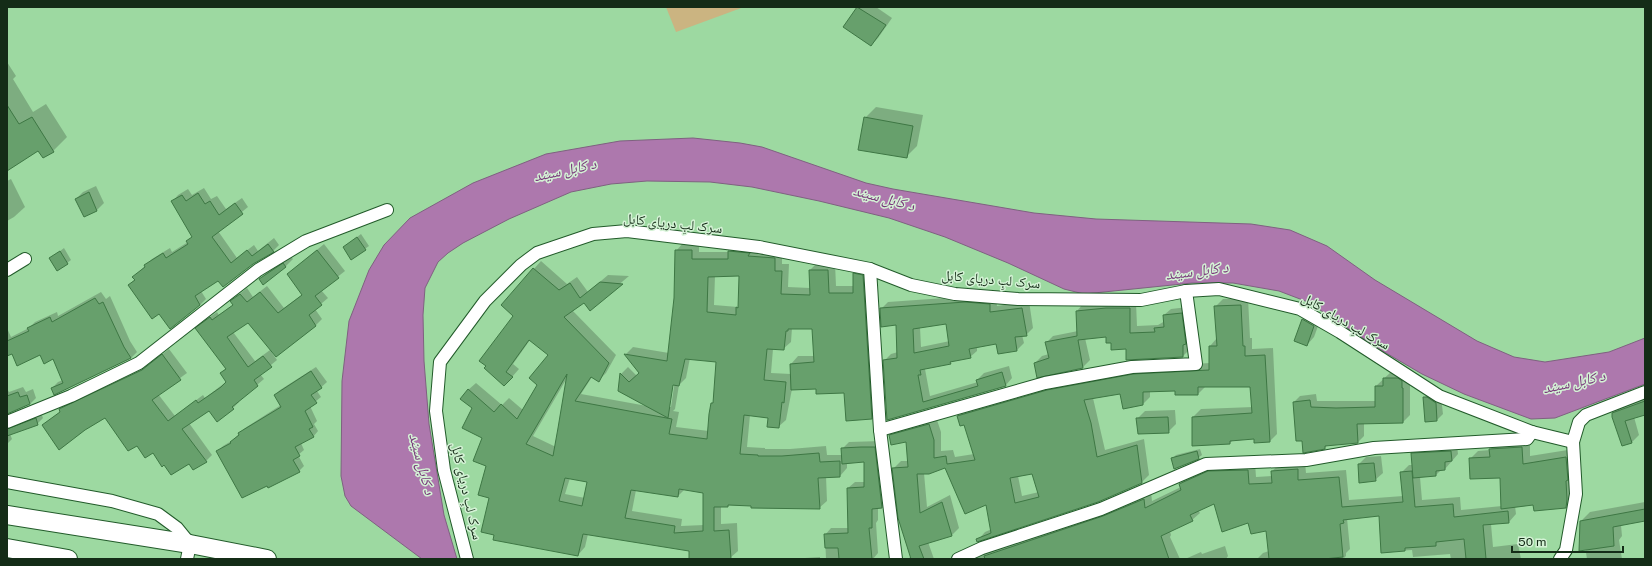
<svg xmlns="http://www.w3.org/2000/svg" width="1652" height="566" viewBox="0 0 1652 566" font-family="'Public Sans','Noto Naskh Arabic',sans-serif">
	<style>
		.green { fill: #cbb481 }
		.water { fill: #ad78ad; stroke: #7f6180 }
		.shadow { fill: #0003; fill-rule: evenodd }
		.building { fill: #67a06c; stroke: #3e7744; fill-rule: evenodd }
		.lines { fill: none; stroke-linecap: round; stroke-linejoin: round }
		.minor-casing { stroke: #225b2a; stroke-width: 14 }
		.secondary-casing { stroke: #225b2a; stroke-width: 20 }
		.minor { stroke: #fff; stroke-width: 12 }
		.secondary { stroke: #fff; stroke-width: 18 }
		.labels { text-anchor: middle; stroke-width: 3; stroke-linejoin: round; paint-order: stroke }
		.street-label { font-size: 14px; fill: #142c17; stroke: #d4f2d5 }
		.water-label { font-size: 15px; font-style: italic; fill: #79387b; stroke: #d4f2d5 }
	</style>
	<rect width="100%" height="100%" fill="#9dd9a1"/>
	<!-- green -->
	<path class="green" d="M666,7H744L676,32Z"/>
	<!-- water -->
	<path class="water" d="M693,138L740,143L762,147L866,183L893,189L1034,213L1096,219L1251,224L1290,230L1327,246L1375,280L1477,341L1514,357L1545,362L1609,352L1645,338V384L1555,418L1531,419L1464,394L1422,374L1381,350L1308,302L1279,291L1233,283H1192L1084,294L1064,289L1008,263L945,237L889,218L819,201L752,187L710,182L647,181L611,184L571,192L509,219L463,243L448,253L438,262L425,288L423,315L424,361L429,424L444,515L457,559H422L351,506L345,496L341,476L342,381L349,321L369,270L384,245L410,218L473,183L546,154L620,141Z"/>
	<!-- shadow -->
	<g class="shadow">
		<path d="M859,7H876L892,18L878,38L871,45L845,27Z"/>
		<path d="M7,62L16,76L13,79L33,112L46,104L67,137L53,151L43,157L38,150L7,170Z"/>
		<path d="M876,107L923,115L917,146L906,157L865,118Z"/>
		<path d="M11,179L25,207L14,217L7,221V181Z"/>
		<path d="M96,186L104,203L97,210L84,216L76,199L83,192Z"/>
		<path d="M204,188L211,199L217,196L226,209L242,198L248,207L218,231L237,258L254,245L258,251L274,238L279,245L273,251L253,263L219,280L201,291L206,299L200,305L129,285L135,279L134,277L152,259L170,248L172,252L188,242L187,241L193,236L172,202L178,195L188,189L192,195Z"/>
		<path d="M361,234L369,246L352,258L344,247Z"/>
		<path d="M683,243H699V252H729L737,244L782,251V264H789L788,287L810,288V270L817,263H835L836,286H854V274L861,266L870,268L879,411L871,418L845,392L817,388L792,389L786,420L778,427L769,417L750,415L747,447L765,448V449H790L826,446L827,455H843L842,449L849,442L881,441L888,501L882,507H878V520L876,523L878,553L873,559H826L825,535L831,528H849L848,488L855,482H865V461L847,462V468L840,476H826L827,501L819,508L730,504L728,506H721V524L737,523L738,551L730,558L690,559V550L588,534L585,547L578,555L495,534L484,437L468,390L476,383L502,405L509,398L523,410L538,385L550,355L530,340L513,364L519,369L512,377L486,368L515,316L502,305L541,261L567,284L577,277L588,292L608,275L629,276L590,309L584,302L572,310L616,355L606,373L599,380L592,377L581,394L647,406L619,391L621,374L628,367L637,376L640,372L626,354L633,347L669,353L675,298L676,251ZM740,275L739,306L738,307L714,305L715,276ZM792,328H813L815,356H798L791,364V374L771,373L773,349H783L791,342ZM690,358L717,361L714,402L712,403L709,431L676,427L679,412L673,411L675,409L679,385L686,378ZM567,378L556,447L533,436ZM673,380H675L671,407H669ZM570,478L588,482L585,498L565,494ZM685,489L704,492V525L681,526L682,519L632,511L636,490L678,496Z"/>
		<path d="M324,244L345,271L321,290L328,298L315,309L322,319L316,325L277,355L248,321L233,332L255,361L270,350L277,360L260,374L264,379L238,401L239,402L233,408L209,409L189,423L212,455L206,461L190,463L154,452L138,444L106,416L43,425L61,411L60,409L67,403L150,364L169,349L187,373L158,394L175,416L203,395L205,398L227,381L221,373L226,368L203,322L217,312L219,315L234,304L231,301L247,288L253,297L267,286L284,308L303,294L288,274Z"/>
		<path d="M64,248L71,260L67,263L51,258Z"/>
		<path d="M291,257L293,259L286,266L263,283L260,279L267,272Z"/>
		<path d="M101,292L106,299L110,296L130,341L137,352L131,358L52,388L58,382L63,380L54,358L41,354L12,352L7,355V328L11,337L29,328L35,322L57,312L58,316Z"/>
		<path d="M973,296L996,298L997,306L1029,301L1033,328L1026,335H1022L1024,343L1017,350L998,353L996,343L977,346V351L970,357L953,360L950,363L927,368L925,369L930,396L978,382L977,380L984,373L1009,366L1012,378L1006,385L888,419L884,361L891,354L898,352L897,324L881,309L888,302ZM947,323L950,341L921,347L920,327Z"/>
		<path d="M1248,298L1250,338H1252V349L1273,348L1277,434L1270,441L1255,438L1233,440L1230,443L1193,417L1201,409L1253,407L1251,386L1205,387L1198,394L1176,390L1150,391V397L1143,404L1121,393L1093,398L1105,450L1144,439L1149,475L1141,483L978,540L985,532L992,529L987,504L945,467L924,473L927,507L950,495L959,528L952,535L928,542L934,559H908L911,556L893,469L901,461H908L907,441L890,436L898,428L936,417L941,432V451L953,450L955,457L974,454L965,424L958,416L966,409L1055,383L1141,367L1210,363V346L1217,338L1215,307L1223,299ZM1033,473L1039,492L1022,496L1018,476Z"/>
		<path d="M1136,302L1137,326L1158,325L1165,321L1164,315L1171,309L1188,307L1190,349L1183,356L1126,348L1112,342L1107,336L1085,338L1090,360L1083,367L1038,376L1035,363L1042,356L1049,354L1046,343L1053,336L1078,331L1077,311L1083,304Z"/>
		<path d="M1310,312L1321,318L1314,337L1307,345L1296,341L1303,319Z"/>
		<path d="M316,367L327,382L317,391L321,397L310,406L317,421L314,424L318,431L313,437L301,443L304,450L298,455L304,466L299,471L268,487L267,485L218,451L223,446L233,440L245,428L281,405L275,395L280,390Z"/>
		<path d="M1391,372L1410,382V415L1403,422L1364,423V436L1358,442L1328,444L1325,448L1303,440L1294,402L1300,396L1316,394L1317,401H1376V386Z"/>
		<path d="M23,387L26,392L33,389L36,398L30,404L7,414V389L9,392Z"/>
		<path d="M1431,392L1441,397L1443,414L1437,420L1424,398Z"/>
		<path d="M1645,397V414L1634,417L1639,435L1632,442L1623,445L1612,413L1620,406Z"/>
		<path d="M1175,410L1176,424L1168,432L1137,419L1145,411Z"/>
		<path d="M41,413L43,418L37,424L10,434L12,439L7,444V420Z"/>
		<path d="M1530,439V456L1574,449V498L1565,507L1534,503L1515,506L1516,514L1509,522L1491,524L1493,547L1518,544L1521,559H1451L1450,554L1413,557L1412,550L1382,552L1380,515L1347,518L1350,549L1346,553V556L1343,559H1257L1263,553L1269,551L1267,530L1249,522L1214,502L1198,510L1200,513L1192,520L1170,531L1171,535L1170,537L1180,559H969L1151,492L1152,501L1181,487L1180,484L1187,477L1216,464L1255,463L1256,477L1272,476V471L1280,464L1305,462L1306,473L1346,470L1349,500L1403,496L1401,473L1409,465H1413L1412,454L1419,447L1457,445L1458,454L1445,469H1442L1436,475L1420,477L1422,500L1460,497L1461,510L1502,506L1501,477L1470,459L1478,451L1490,450L1498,441Z"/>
		<path d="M1200,449L1202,455L1198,458L1172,459L1176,455Z"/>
		<path d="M1381,456L1383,473L1375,480L1359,464L1366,457Z"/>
		<path d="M1645,502V520L1621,525L1622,536L1619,540L1622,559H1587L1581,521L1590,512Z"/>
		<path d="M1225,546L1228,556L1226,559H1185L1201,552L1202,554Z"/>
		<path d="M820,557V559H804L805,558Z"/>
		<path d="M1543,558V559H1527Z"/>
	</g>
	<!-- building -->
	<g class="building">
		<path d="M857,7L886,25L871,46L843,27Z"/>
		<path d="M7,105L19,124L32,117L54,152L43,158L38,151L7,171Z"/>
		<path d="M864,117L913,126L907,158L858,150Z"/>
		<path d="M89,192L97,211L84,217L75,199Z"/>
		<path d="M198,193L205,204L210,201L219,215L235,203L243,214L212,237L231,263L247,250L252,256L268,244L274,252L253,264L223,287L218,281L195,296L200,305L170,329L159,314L152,319L128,285L135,280L132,277L145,267L144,265L163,253L166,258L188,244L186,241L192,237L171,201L182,195L186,201Z"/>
		<path d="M357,237L366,250L351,260L343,247Z"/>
		<path d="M317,250L339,278L315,296L322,305L309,315L316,326L276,357L248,323L227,337L248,367L263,356L272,367L254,380L258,386L232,407L234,409L217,422L209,411L182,429L207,462L193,470L189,464L171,475L164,465L162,467L153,453L145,458L137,446L128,451L105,418L85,430L59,450L42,425L60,412L59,409L142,370L162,354L181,380L152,400L168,421L196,400L198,403L221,387L226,382L220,373L226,369L195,328L210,317L212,320L233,305L230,301L240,294L247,302L260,292L278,313L302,295L287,274Z"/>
		<path d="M675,250H692V259H728V251L750,253L748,256L775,258V271H782L781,294L810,295L809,270H828L829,293H853V273L863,275L872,419L846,421L844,393L816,394V389L791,390L790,364L814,362L812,329H788V331H786L784,350L767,349L764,380L786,382L784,403L782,402L779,428L767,427L768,418L744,415L740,454L758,455V456H782L819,453L820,462L840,461V477L818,478L820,509L751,508V506L728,505V507H714V531L729,530L731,559H689V551L583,534L578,556L493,540L494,535L481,532L489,498L478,495L486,466L473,461L482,438L462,428L472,408L460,399L468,389L494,412L501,404L517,419L537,385L529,378L548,355L529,340L506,372L513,377L504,386L484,368L486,366L479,361L513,316L501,305L533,268L559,290L570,283L580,298L600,282L623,284L590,311L584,303L564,317L609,363L599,382L591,377L575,401L672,419L669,434L707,439L709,414L711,403H713L716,362L685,359L679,386L673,385L668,418L618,391L620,373L629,382L639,373L624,354L667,361L674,298ZM739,276L738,308L736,307V315L707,312L708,277ZM567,374L558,428L553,456L526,444ZM565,478L587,482L582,506L559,501ZM679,489L703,493V531L674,533L675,526L625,518L631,490L678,497Z"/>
		<path d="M60,251L68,264L57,271L49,258Z"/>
		<path d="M283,263L286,267L263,285L259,279Z"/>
		<path d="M95,298L99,304L103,302L124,347L131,358L54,395L51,388L63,383L53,359L44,364L40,355L17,366L12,354L7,356V341L29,331L27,328L50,317L52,322Z"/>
		<path d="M965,302L990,304V312L1022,308L1027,336L1015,337L1017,351L998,354L996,344L969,349L971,358L950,362L951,364L920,370L921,375H918L923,402L978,386L976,380L1002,372L1006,386L887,420L883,360L897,358L896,325L881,327L880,308ZM946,324L949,346L914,353L913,329Z"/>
		<path d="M1241,305L1243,346H1245V356L1265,355L1270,442L1254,443V439L1230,441V444L1192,446V417L1252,413L1250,387H1198V395H1175V391L1143,392V405L1123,409L1120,394L1084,400L1091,423L1097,457L1137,445L1142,483L1098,502L977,542L976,539L991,533L986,505L965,514L945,468L929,474H917L920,513L942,502L952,536L919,546L924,559H911L898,518L892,468L908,467L906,442L891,445L889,435L929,424L934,440V458L946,456L947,464L975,460L964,425L960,426L957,416L1047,390L1133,374L1209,370V346H1217L1214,306ZM1032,474L1039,497L1015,503L1010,478Z"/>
		<path d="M1106,308H1130V333L1155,332L1154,328L1164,327L1163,315L1182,313L1186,344L1183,345V357L1126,360V349L1111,350V343H1106V337L1078,340L1083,368L1037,378L1034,363L1049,358L1045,342L1077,336L1076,311Z"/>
		<path d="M1302,319L1314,326L1307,346L1294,341Z"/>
		<path d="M311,371L322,388L311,395L317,403L305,411L313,427L309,429L314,437L295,447L300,456L293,460L300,472L268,488L267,486L242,498L216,451L231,443L230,442L239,435L238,433L281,407L274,395Z"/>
		<path d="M1383,378H1398L1402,381V388H1403V423L1357,424L1358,443L1325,446V449L1303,453L1302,441H1296L1293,402L1310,400L1311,407L1336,408L1375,407V386H1383Z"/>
		<path d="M18,392L20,397L27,395L30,404L7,414V396Z"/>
		<path d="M1423,397H1427L1436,403L1437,421L1425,422Z"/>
		<path d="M1645,401V415L1625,421L1632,443L1622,446L1612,417V413Z"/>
		<path d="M1168,417L1169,433L1138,434L1136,418Z"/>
		<path d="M36,418L38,425L7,436V429Z"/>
		<path d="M861,447H875L882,508L872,509V528H869L872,559H839L838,548H825L824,534L848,533L847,488L864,487V462L842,464L841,448Z"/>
		<path d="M1522,447L1523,464L1566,457L1568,480L1566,481L1567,499L1566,508L1534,511L1533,505L1501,509L1500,478L1470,479L1469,458L1490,457L1489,449Z"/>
		<path d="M1197,451L1199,459L1174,469L1171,458Z"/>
		<path d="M1451,451L1452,461L1445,462V470L1436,471V476L1413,478L1411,453Z"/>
		<path d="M1374,463L1376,481L1359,483L1358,464Z"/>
		<path d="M1298,469V480L1339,477L1342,507L1403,502L1400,472L1412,471L1415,507L1453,504L1454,517L1508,511L1509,523L1483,525L1486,559H1466L1464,539L1436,542V546L1405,548V551L1381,553L1379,516L1343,520L1344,523L1340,524L1343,557L1324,559H1269L1266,531L1251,534L1248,523L1222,532L1214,504L1190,515L1193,521L1161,536L1169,559H985L984,556L1103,516L1144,499L1145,508L1181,490L1179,484L1208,471L1248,470L1249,484L1272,483L1271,471Z"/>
		<path d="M1645,509V521L1613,527L1614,546L1579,551L1580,521Z"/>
	</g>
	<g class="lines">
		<defs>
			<g id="minor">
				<path d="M870,269L880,430L896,559"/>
				<path d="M7,270L25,259"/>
				<path d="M7,422L71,396L139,363L258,270L306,241L387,210"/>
				<path d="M880,430L1045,383L1132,367L1196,364L1186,291"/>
				<path d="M7,482L112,501L158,514L177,528L190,544L187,559"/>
				<path d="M467,559L444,470L436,411L440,362L485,301L521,265L537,253L593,234L627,231L759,247L870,269L911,285L955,294L1018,299L1141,300L1186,291L1219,289L1300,309L1340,332L1439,396L1532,432L1573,442L1579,422L1586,415L1645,392"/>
				<path d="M958,559L982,548L1101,509L1206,464L1306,460L1374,448L1527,439L1532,432"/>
				<path d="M1560,559L1566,550L1576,494L1573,442"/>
			</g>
			<g id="secondary">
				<path d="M7,515L190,544L267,559"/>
				<path d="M7,548L68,559"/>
			</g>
		</defs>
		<!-- minor casing -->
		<use href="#minor" class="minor-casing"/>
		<!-- secondary casing -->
		<use href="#secondary" class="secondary-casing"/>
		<!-- minor -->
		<use href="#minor" class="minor"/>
		<!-- secondary -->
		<use href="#secondary" class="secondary"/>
	</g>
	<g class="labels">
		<!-- street labels -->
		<g class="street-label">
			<text transform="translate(673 223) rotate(6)" y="5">سرک لبِ دریای کابل</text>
			<text transform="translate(991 279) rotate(5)" y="5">سرک لبِ دریای کابل</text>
			<text transform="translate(1346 321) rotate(30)" y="5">سرک لبِ دریای کابل</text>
			<text transform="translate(467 491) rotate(77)" y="5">سرک لبِ دریای کابل</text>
		</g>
		<!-- water labels -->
		<g class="water-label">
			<text transform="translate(565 170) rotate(-12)" y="5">د کابل سيند</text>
			<text transform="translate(884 198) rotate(15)" y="5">د کابل سيند</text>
			<text transform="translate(1197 271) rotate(-7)" y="5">د کابل سيند</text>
			<text transform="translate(1574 382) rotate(-12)" y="5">د کابل سيند</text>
			<text transform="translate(422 464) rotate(75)" y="5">د کابل سيند</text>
		</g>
	</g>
	<!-- border -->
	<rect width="1652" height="566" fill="none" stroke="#142c17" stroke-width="16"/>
	<!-- scale -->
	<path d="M1512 546v6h111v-6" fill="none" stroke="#142c17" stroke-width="2"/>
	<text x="1518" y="546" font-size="12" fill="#142c17" stroke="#d4f2d5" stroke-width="3" paint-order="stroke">50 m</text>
</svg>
